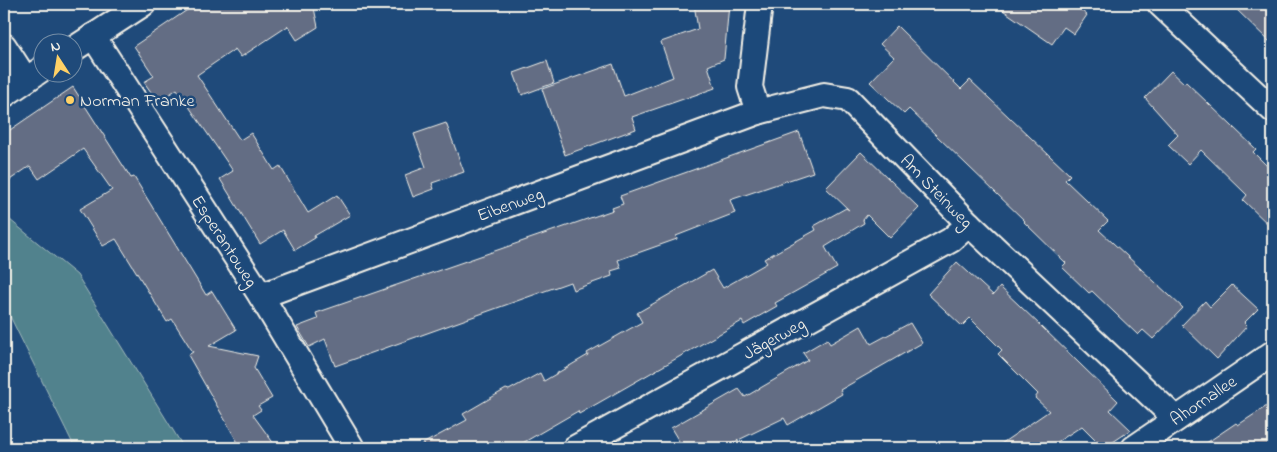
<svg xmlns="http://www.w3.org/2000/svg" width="1277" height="452" viewBox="0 0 1277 452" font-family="'Indie Flower',sans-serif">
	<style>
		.green { fill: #51828d; stroke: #a2baba }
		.building { fill: #646d84; stroke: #f4f1e8 }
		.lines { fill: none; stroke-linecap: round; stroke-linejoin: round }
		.minor-casing { stroke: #f4f1e8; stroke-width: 28 }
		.minor { stroke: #1f4a7a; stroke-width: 24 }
		.poi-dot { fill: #ffd166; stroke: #1f4a7a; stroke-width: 2 }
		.labels { text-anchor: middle; stroke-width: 5; stroke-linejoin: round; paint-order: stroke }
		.poi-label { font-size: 18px; fill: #f4f1e8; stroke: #1f4a7a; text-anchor: start }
		.street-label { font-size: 18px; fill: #f4f1e8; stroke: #1f4a7a }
	</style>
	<rect width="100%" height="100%" fill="#1f4a7a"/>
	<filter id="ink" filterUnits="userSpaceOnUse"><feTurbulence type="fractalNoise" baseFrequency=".02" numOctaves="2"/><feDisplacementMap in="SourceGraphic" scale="10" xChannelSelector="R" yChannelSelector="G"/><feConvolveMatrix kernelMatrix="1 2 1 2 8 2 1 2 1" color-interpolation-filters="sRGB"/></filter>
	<g filter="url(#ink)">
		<!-- green -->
		<path class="green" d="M4,215L77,275L184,448H75L4,304Z"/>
		<!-- building -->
		<g class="building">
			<path d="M196,4H321L314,8L318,27L297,40L288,26L241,57L235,49L197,75L240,140L251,133L274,170L280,166L308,213L337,195L350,215L314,236L315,238L295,250L283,230L260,244L220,179L233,171L177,89L158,102L144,82L154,76L134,46Z"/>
			<path d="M694,4H729L724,59L708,66L715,88L632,117L636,129L565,155L542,89L613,64L624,96L673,77L661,42L698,29Z"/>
			<path d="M994,4H1080L1078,8L1087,15L1074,34L1064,27L1052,44Z"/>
			<path d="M1231,4H1273V45Z"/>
			<path d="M897,26L961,89L970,80L1070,175L1065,180L1108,221L1099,230L1183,308L1153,339L1143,330L1138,335L1092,291L1089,293L1062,267L1066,263L1024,222L1025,221L909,109L904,114L870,82L894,57L880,44Z"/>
			<path d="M547,61L554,83L522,95L514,73Z"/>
			<path d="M1171,71L1184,83L1186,82L1256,149L1253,152L1273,172V229L1243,200L1247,195L1201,150L1188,164L1168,145L1178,135L1145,98Z"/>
			<path d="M73,87L131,178L134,177L206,295L212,291L236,330L209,346L258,356L254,368L272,398L258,406L261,410L253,415L277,448H241L188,355L193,352L172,319L167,322L116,239L103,246L80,209L112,190L83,149L39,179L30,166L4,184V134Z"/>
			<path d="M446,123L464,172L432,183L434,189L413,197L405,175L426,167L414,134Z"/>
			<path d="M799,132L813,172L730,200L735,213L676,236L677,239L618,260L621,268L611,271L612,276L573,290L570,282L335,366L325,339L309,347L297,327L318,319L316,313L613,210L612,208L623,204L620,196Z"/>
			<path d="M861,152L919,208L890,238L867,215L863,220L864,223L825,247L837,268L775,303L777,306L744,325L742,321L579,414L578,411L514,448H415L467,420L463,414L506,389L509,390L540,373L544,381L588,355L587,353L642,322L637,313L712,270L723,288L767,263L764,259L816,230L814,226L846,208L849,210L826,188Z"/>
			<path d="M957,262L993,295L1000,287L1041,326L1118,401L1110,410L1131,430L1104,448L1082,426L1048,448H995L1049,411L1035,398L1038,394L998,354L1002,350L970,318L962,326L928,294Z"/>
			<path d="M1232,285L1258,309L1244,323L1247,326L1217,359L1182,325L1205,301L1210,307Z"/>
			<path d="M910,323L922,343L840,390L842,394L788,425L784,418L722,448H683L671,428L739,389L745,397L808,360L803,353L827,339L830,344L861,326L871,344Z"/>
			<path d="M1273,402V448H1199L1236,423L1238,425Z"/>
		</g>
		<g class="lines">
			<defs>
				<g id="minor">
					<path d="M1160,4L1273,110"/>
					<path d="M93,36L261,296L352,448"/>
					<path d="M4,46L26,80"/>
					<path d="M72,50L143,4"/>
					<path d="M4,95L42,69"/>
					<path d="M758,112L750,87L760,4"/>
					<path d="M261,296L758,112L824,95L848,99L969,224L1176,419"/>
					<path d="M575,448L951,240L969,224"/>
					<path d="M1134,448L1273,353"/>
				</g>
			</defs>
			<!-- minor casing -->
			<use href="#minor" class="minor-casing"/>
			<!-- minor -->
			<use href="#minor" class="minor"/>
		</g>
	</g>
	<!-- markers -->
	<circle class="poi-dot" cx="70" cy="100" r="5"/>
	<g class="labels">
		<!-- poi labels -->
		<g class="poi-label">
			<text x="80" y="106">Norman Franke</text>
		</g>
		<!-- street labels -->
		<g class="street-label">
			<text transform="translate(937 191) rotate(46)" y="6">Am Steinweg</text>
			<text transform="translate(510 204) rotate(-20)" y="6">Eibenweg</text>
			<text transform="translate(225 241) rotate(57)" y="6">Esperantoweg</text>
			<text transform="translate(774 338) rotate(-29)" y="6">Jägerweg</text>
			<text transform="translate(1203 400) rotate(-34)" y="6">Ahornallee</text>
		</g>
	</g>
	<!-- margin -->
	<rect width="1277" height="452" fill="none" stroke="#1f4a7a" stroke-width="20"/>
	<rect x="10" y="10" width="1257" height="432" fill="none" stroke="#f4f1e8" stroke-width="2" filter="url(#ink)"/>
	<!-- north arrow -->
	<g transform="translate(58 58) rotate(348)"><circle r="24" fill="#1f4a7a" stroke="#748da6"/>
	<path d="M0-4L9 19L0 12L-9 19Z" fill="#ffd166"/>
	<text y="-8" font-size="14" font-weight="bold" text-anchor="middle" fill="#f4f1e8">N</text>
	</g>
</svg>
